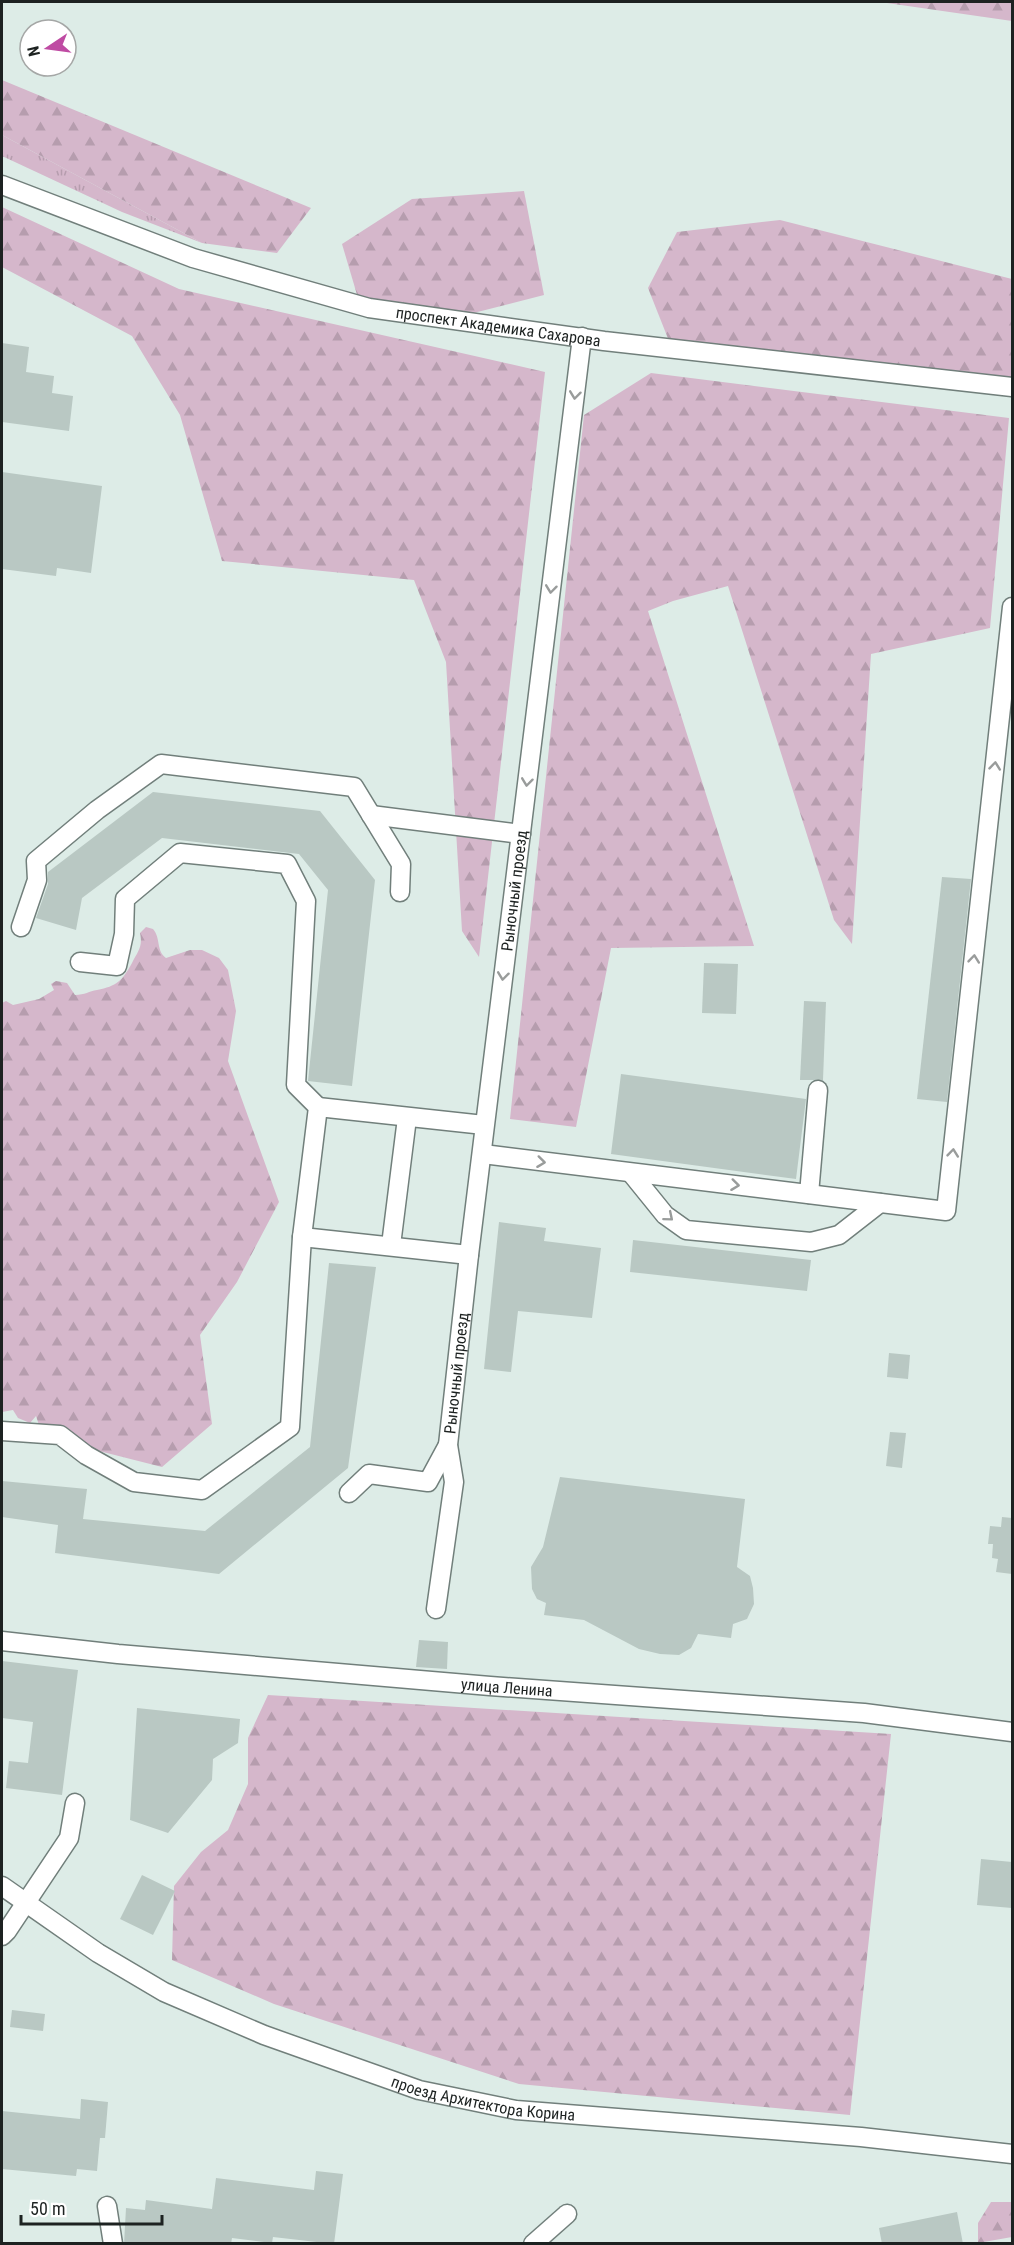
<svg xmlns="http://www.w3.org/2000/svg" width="1014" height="2245" viewBox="0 0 1014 2245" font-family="'Roboto Condensed',sans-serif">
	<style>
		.grass { fill: url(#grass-tufts) }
		.forest { fill: url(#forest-firs) }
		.building { fill: #b9c8c3 }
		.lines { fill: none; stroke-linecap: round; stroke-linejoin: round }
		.minor-casing { stroke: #717f7b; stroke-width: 21 }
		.minor { stroke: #fff; stroke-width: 18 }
		.oneway { stroke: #999c9b }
		.labels { text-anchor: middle; stroke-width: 6; stroke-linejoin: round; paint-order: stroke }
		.street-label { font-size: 16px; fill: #1d2221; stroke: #fff }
	</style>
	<defs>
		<pattern id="grass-tufts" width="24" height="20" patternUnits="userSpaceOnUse" patternTransform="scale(1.5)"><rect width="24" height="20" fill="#d5b7cb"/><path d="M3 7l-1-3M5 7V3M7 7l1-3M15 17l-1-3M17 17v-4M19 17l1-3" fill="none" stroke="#b69dae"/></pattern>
		<pattern id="forest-firs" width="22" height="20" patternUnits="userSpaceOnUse" patternTransform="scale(1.5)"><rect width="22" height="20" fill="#d5b7cb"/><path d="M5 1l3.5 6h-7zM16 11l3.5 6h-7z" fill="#b69dae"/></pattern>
	</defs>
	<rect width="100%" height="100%" fill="#ddece7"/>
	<!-- grass -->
	<path class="grass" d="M2,135L202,243L122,212L2,156Z"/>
	<!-- forest -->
	<g class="forest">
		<path d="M880,2H1012V21Z"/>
		<path d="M2,80L311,208L277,253L202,243L2,135Z"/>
		<path d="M524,191L544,295L446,320L358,298L342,244L412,199Z"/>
		<path d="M2,207L179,289L545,372L479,957L462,931L446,662L414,580L222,561L180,415L132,336L2,267Z"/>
		<path d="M780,220L1012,279V381L669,341L648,288L677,232Z"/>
		<path d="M651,373L1009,418L990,628L871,654L852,944L834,920L728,586L673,601L648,611L754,946L611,948L576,1127L510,1119L584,415Z"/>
		<path d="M146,927L153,929C161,938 156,951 166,958L190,950H202L219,958L228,970L236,1011L228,1061L279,1202L237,1282L200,1335L212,1424L162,1467L99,1451L39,1425L36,1416L30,1423L18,1418L13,1410L2,1412V1003L6,1001L13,1005L39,999L54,990L51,984L56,981L67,983L75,995C85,995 89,991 97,990C117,986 122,981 132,963C138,951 143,947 140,933Z"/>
		<path d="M268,1695L891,1734L850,2115L519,2084L274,2004L172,1960L174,1886L201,1852L228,1830L248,1784V1738Z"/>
		<path d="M991,2202H1011L1012,2237L978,2243V2223Z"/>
	</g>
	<!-- building -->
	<g class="building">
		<path d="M2,343L29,347L26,372L54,376L52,393L73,396L69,431L2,422Z"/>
		<path d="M2,472L102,486L91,573L57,568L56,576L2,569Z"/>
		<path d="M153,792L320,811L375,880L352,1086L308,1081L328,890L299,854L162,838L82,898L76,930L36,918L48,884V872Z"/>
		<path d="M942,877L971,879L947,1102L917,1099Z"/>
		<path d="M704,963L738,964L736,1014L702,1013Z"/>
		<path d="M804,1001L826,1002L823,1080H800Z"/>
		<path d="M621,1074L806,1099L796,1179L611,1154Z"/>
		<path d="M499,1222L546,1228L544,1241L601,1248L592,1318L518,1311L511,1372L484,1369Z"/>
		<path d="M633,1240L811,1260L807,1291L630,1272Z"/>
		<path d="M329,1263L376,1267L348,1468L219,1574L55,1553L58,1525L2,1517V1481L87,1489L83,1519L205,1531L310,1447Z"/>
		<path d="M889,1353L910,1355L908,1379L887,1377Z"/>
		<path d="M890,1432L906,1433L902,1468L886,1466Z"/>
		<path d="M560,1477L745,1499L737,1567L750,1576L753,1588L754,1604L747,1619L733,1624L731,1638L698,1634L691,1648L679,1655L660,1654L639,1649L584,1620L544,1615L546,1603L537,1599L532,1589L531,1567L543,1547Z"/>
		<path d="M1002,1517L1012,1518V1574L996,1572L998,1559L992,1558L993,1544H988L990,1526L1001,1527Z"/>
		<path d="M419,1640L448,1642L447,1669L416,1667Z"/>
		<path d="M2,1661L78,1670L62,1795L6,1788L9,1761L28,1763L33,1722L2,1718Z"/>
		<path d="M137,1708L240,1719L238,1743L213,1759L212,1780L168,1833L130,1820Z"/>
		<path d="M981,1859L1012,1862V1908L977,1905Z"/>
		<path d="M142,1875L175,1891L153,1935L120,1919Z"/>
		<path d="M12,2010L45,2014L43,2031L10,2027Z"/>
		<path d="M81,2099L108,2102L105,2138H100L97,2171L77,2169L76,2176L2,2169V2111L80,2119Z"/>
		<path d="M316,2171L343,2174L334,2244L273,2237L272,2243L232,2238L231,2244H124L126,2208L145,2210L146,2200L212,2209L216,2178L314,2190Z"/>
		<path d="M957,2212L963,2244H882L879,2228Z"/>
	</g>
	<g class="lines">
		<defs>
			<g id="minor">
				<path id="s1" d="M2,185L193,258L369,308L604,341L1012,387"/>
				<path d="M371,815L521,834"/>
				<path d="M21,927L37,880L36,861L97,810L161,764L354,787L401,864L400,892"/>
				<path d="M318,1107L484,1125"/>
				<path d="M483,1154L946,1211L1012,607"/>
				<path d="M631,1173L665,1215L686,1230L811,1242L839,1235L880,1203"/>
				<path d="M809,1194L818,1090"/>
				<path d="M302,1237L469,1255"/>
				<path d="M391,1245L407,1118"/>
				<path d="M2,1431L60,1435L86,1455L134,1482L202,1490L290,1427L302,1237L318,1107L296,1085L306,901L287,864L180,853L125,899L124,934L117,966L80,962"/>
				<path d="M349,1493L369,1474L428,1482L448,1445"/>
				<path id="s2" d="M436,1609L454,1482L448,1445L469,1255L582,337"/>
				<path id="s3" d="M2,1641L118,1654L490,1686L864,1713L1012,1732"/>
				<path id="s4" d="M2,1886L98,1953L164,1992L264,2035L419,2090L516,2110L861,2137L1012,2154"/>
				<path d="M2,1936L7,1931L69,1838L75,1803"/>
				<path d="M107,2206L113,2244"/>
				<path d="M533,2244L567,2214"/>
			</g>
		</defs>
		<!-- minor casing -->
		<use href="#minor" class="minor-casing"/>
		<!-- minor -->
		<use href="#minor" class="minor"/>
	</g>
	<!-- one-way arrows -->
	<defs><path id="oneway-chevron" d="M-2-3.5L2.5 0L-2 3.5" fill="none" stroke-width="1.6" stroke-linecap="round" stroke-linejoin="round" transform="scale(1.5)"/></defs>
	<g class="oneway">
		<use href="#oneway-chevron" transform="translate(575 395) rotate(97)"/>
		<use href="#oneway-chevron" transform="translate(551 589) rotate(97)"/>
		<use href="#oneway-chevron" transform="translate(995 766) rotate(-84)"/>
		<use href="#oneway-chevron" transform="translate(527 782) rotate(97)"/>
		<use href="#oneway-chevron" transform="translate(974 959) rotate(-84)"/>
		<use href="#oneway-chevron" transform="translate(503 976) rotate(97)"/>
		<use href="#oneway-chevron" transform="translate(953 1153) rotate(-84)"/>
		<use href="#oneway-chevron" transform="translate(541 1162) rotate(7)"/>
		<use href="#oneway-chevron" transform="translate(735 1185) rotate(7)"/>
		<use href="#oneway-chevron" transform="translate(669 1217) rotate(40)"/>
	</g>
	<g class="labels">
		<!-- street labels -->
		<g class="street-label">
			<text dy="6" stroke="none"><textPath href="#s1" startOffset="518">проспект Академика Сахарова</textPath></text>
			<text dy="6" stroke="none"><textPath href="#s2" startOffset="724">Рыночный проезд</textPath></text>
			<text dy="6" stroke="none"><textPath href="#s2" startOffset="238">Рыночный проезд</textPath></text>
			<text dy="6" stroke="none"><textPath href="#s3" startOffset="507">улица Ленина</textPath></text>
			<text dy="6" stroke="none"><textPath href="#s4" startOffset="532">проезд Архитектора Корина</textPath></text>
		</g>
	</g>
	<!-- border -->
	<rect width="1014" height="2245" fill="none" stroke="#1d2221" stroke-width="6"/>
	<!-- north arrow -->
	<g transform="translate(48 48) rotate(257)"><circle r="28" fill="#ffffff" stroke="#a5a7a6" stroke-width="1.5"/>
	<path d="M0-4.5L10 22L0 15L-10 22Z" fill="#bf4ba3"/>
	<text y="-9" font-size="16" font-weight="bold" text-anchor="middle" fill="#1d2221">N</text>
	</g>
	<!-- scale -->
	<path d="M21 2215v9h141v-9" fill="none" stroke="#1d2221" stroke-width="3"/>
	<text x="30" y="2215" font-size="18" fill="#1d2221" stroke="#ffffff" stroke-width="4.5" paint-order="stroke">50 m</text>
</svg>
